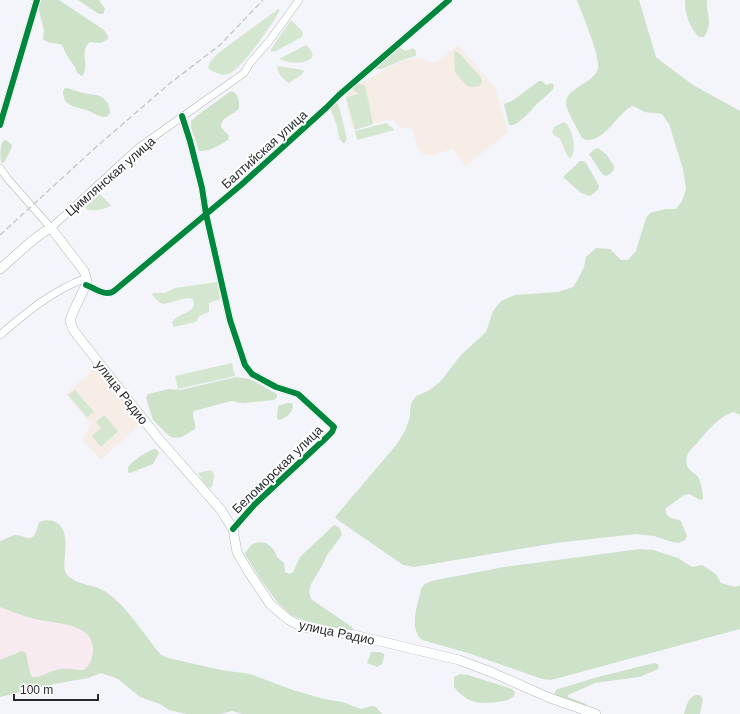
<svg xmlns="http://www.w3.org/2000/svg" width="740" height="714" viewBox="0 0 740 714" font-family="Arial,sans-serif">
	<style>
		.education { fill: #f6ede6 }
		.medical { fill: #f8ebef }
		.green { fill: #d4e6d0 }
		.forest { fill: #cee1c9 }
		.lines { fill: none; stroke-linecap: round; stroke-linejoin: round }
		.street-casing { stroke: #b4b6ba; stroke-width: 8 }
		.secondary-casing { stroke: #b4b6ba; stroke-width: 10 }
		.street { stroke: #fdfefe; stroke-width: 7 }
		.secondary { stroke: #fdfefe; stroke-width: 9 }
		.rail { stroke: #cacacc; stroke-width: 1.5; stroke-dasharray: 6 3; stroke-linecap: butt }
		.cycleway-casing { stroke: #fff; stroke-width: 8 }
		.cycleway { stroke: #00873e; stroke-width: 6 }
		.labels { text-anchor: middle; stroke-width: 4; stroke-linejoin: round; paint-order: stroke }
		.street-label { font-size: 13px; fill: #27292c; stroke: #fff }
	</style>
	<rect width="100%" height="100%" fill="#f3f5fa"/>
	<!-- education -->
	<g class="education">
		<path d="M458,45L495,87L508,132L465,167L453,149L428,156L420,152L411,127L401,128L392,119L352,129L345,96L359,84L404,60L419,58L434,63Z"/>
		<path d="M95,368L140,424L101,460L82,439L86,435L85,433L89,429L88,427L91,424L66,394Z"/>
	</g>
	<!-- medical -->
	<path class="medical" d="M0,586L32,608L39,622L86,625L107,667L0,689Z"/>
	<!-- green -->
	<g class="green">
		<path d="M278,9L280,10L279,12C272,24 241,71 228,74C221,76 213,72 208,68L210,62L217,54Z"/>
		<path d="M291,20L303,32L302,37L276,51L271,52V49Z"/>
		<path d="M306,45L310,49L313,56C305,66 290,63 279,59Z"/>
		<path d="M400,47L405,51L413,48L416,51V56L405,59L382,69H374Z"/>
		<path d="M455,51L459,53L481,78L482,81L480,86L471,87L466,85L457,75L455,72L454,54Z"/>
		<path d="M277,66L303,70L304,71L301,75L289,83C283,80 277,72 277,66Z"/>
		<path d="M358,84L365,85L373,124L355,130L346,97L359,94L349,87Z"/>
		<path d="M336,101L339,106L347,139L345,143H343L339,138L337,126L330,108Z"/>
		<path d="M564,122C573,128 577,149 571,158L568,157L560,139L554,135L552,132L554,127Z"/>
		<path d="M386,123L395,130L357,140L355,131Z"/>
		<path d="M107,184L109,185L100,194L111,205L110,206C103,210 93,212 86,209L85,205Z"/>
		<path d="M217,282L219,286L220,299L209,303V312L199,316L196,322L174,327L172,323C177,313 190,315 194,305L193,299L187,298L164,304L160,303L152,295L153,293H165L175,288Z"/>
		<path d="M232,363L235,376L178,389L175,376Z"/>
		<path d="M75,390L94,412L87,417L68,395Z"/>
		<path d="M104,415L118,431L101,447L92,436L101,428L96,422Z"/>
		<path d="M210,470C217,473 213,481 212,487L210,488L206,486L198,473Z"/>
	</g>
	<!-- forest -->
	<g class="forest">
		<path d="M40,0H59L104,30L108,36V39L101,43L90,42C78,51 91,66 82,76L77,73L75,67L66,54L62,45C56,42 49,45 43,39L44,30L38,7Z"/>
		<path d="M78,0H99L105,9L103,14H99Z"/>
		<path d="M577,0H639L656,57L661,61L693,85L740,111V415L733,412C717,418 709,429 698,442C691,450 684,454 687,466C689,471 695,473 698,477C701,482 703,493 703,499L700,500L689,494L684,495L666,508C664,519 673,518 681,521L687,536L685,540L679,543L672,542L654,536L636,534L556,543L414,567L403,565L338,520L335,517L397,444L405,431L410,417V412L411,404L416,396L428,391L440,382L461,355L486,332L493,311L501,301L515,295L558,292L573,287L577,281L584,267L586,257L596,248L610,249L621,260H628L636,251L646,218L650,213L665,209H676L682,201L686,189L683,169L669,124L662,114C657,113 649,113 645,112C640,110 637,107 632,106C616,115 607,140 586,140L582,138C578,130 567,111 566,104C565,87 595,84 598,68C600,55 582,14 577,0Z"/>
		<path d="M685,0H707C706,15 714,22 704,37H699C689,27 685,14 685,0Z"/>
		<path d="M539,81H542L546,85L552,83L554,86L553,89C549,94 543,98 539,102C532,108 519,127 509,125L504,104L512,101Z"/>
		<path d="M65,88C71,88 77,92 83,93C94,96 101,92 108,104C109,107 110,109 110,113L108,116L104,117C97,116 92,112 86,110C75,106 63,107 63,91Z"/>
		<path d="M231,91C239,93 239,101 239,108L238,110C233,114 217,120 222,128C224,131 227,133 229,136L228,140C220,145 209,152 199,151L191,127V121L199,114Z"/>
		<path d="M6,140L12,145V147L4,163L1,162C0,155 0,147 3,141Z"/>
		<path d="M598,148L607,155L614,166C615,171 610,174 606,176L602,174L589,154L593,150Z"/>
		<path d="M580,161H583L586,163L599,186L598,190L590,196L581,193L563,177Z"/>
		<path d="M236,377L250,379L277,394V397L274,400L243,403L231,401L194,411L193,413C193,418 196,424 195,429L182,437L174,438L169,436L153,420L146,398L148,394L169,389L181,390Z"/>
		<path d="M287,403H291L293,405C293,413 285,419 278,420L277,417L278,406Z"/>
		<path d="M155,449L157,450L159,453L153,464L130,473L128,472C128,468 127,468 130,465C133,461 150,449 155,449Z"/>
		<path d="M46,520C55,521 59,522 63,530C70,544 60,567 67,575C78,586 94,584 106,592C128,607 144,635 161,655L168,658L221,670L250,674L293,690L324,699L342,702L361,709L372,706L376,707L382,714H243L232,711L220,714H186L169,710L160,704L140,697L118,679L101,673L88,678L54,684L0,697V660L22,651L26,653L30,673L32,677C42,678 47,672 56,670C64,667 76,670 84,670C90,665 92,659 93,651C94,621 55,625 35,619C23,616 11,611 0,607V541C5,540 10,536 15,535C20,535 23,537 27,538C36,540 37,528 39,522Z"/>
		<path d="M334,525L339,527L342,535L327,555L322,566L311,584L309,591L311,599L352,627L354,632L350,633L303,620L291,615L278,603L261,580L246,556L245,553L252,544L260,542L266,543L271,547L274,550L277,557L284,563L285,572L289,574L293,572L300,557Z"/>
		<path d="M640,549L653,550L678,558L692,567L702,565L716,574L721,583L735,587L740,585V629L551,680L542,679L468,653L422,640C408,628 418,605 421,589C424,583 429,582 436,580L504,567Z"/>
		<path d="M371,652H380L384,654V657L382,664L377,667L367,663Z"/>
		<path d="M654,663L659,665L658,669L656,670L639,677L595,683L568,695V697L586,704L587,706L554,696L555,691L558,689L598,677Z"/>
		<path d="M460,674L468,675L512,689L515,692L514,696C509,701 503,701 497,702C478,705 466,702 454,687V677Z"/>
		<path d="M696,695H700L703,699L700,714H684C686,707 688,697 696,695Z"/>
	</g>
	<g class="lines">
		<defs>
			<g id="street">
				<path d="M182,116L190,141L202,188L206,214L230,320L245,365L252,374L276,387L298,394L334,427L332,432L327,437L255,504L233,529"/>
				<path d="M0,125L37,0"/>
				<path d="M0,168L7,178L51,228L138,148L244,73L250,63L270,40L299,0"/>
				<path d="M86,285C95,288 105,297 114,291L241,185L326,108L339,95L449,0"/>
				<path d="M0,335C28,311 52,291 86,278"/>
			</g>
			<path id="secondary" d="M0,269C15,257 34,236 51,228L84,271L87,281L86,285L73,312L70,321L74,331L158,438L221,510L233,529L237,552L248,571L270,604L289,620L303,627L354,635L459,660L491,672L550,698L596,714"/>
		</defs>
		<!-- street casing -->
		<use href="#street" class="street-casing"/>
		<!-- secondary casing -->
		<use href="#secondary" class="secondary-casing"/>
		<!-- street -->
		<use href="#street" class="street"/>
		<!-- secondary -->
		<use href="#secondary" class="secondary"/>
		<!-- rail -->
		<path class="rail" d="M0,235L95,148L169,84L220,45L263,0"/>
		<defs>
			<g id="cycleway">
				<path d="M182,116L190,141L202,188L206,214L230,320L245,365L252,374L276,387L298,394L334,427L332,432L327,437L255,504L233,529"/>
				<path d="M0,125L37,0"/>
				<path d="M86,285C95,288 105,297 114,291L241,185L326,108L339,95L449,0"/>
			</g>
		</defs>
		<!-- cycleway casing -->
		<use href="#cycleway" class="cycleway-casing"/>
		<!-- cycleway -->
		<use href="#cycleway" class="cycleway"/>
	</g>
	<g class="labels">
		<!-- street labels -->
		<g class="street-label">
			<text transform="translate(264 149) rotate(-42)" y="5">Балтийская улица</text>
			<text transform="translate(110 176) rotate(-41)" y="5">Цимлянская улица</text>
			<text transform="translate(122 392) rotate(52)" y="5">улица Радио</text>
			<text transform="translate(277 469) rotate(-44)" y="5">Беломорская улица</text>
			<text transform="translate(337 632) rotate(12)" y="5">улица Радио</text>
		</g>
	</g>
	<!-- scale -->
	<path d="M14 694v6h84v-6" fill="none" stroke="#27292c" stroke-width="2"/>
	<text x="20" y="694" font-size="12" fill="#27292c" stroke="#ffffff" stroke-width="3" paint-order="stroke">100 m</text>
</svg>
